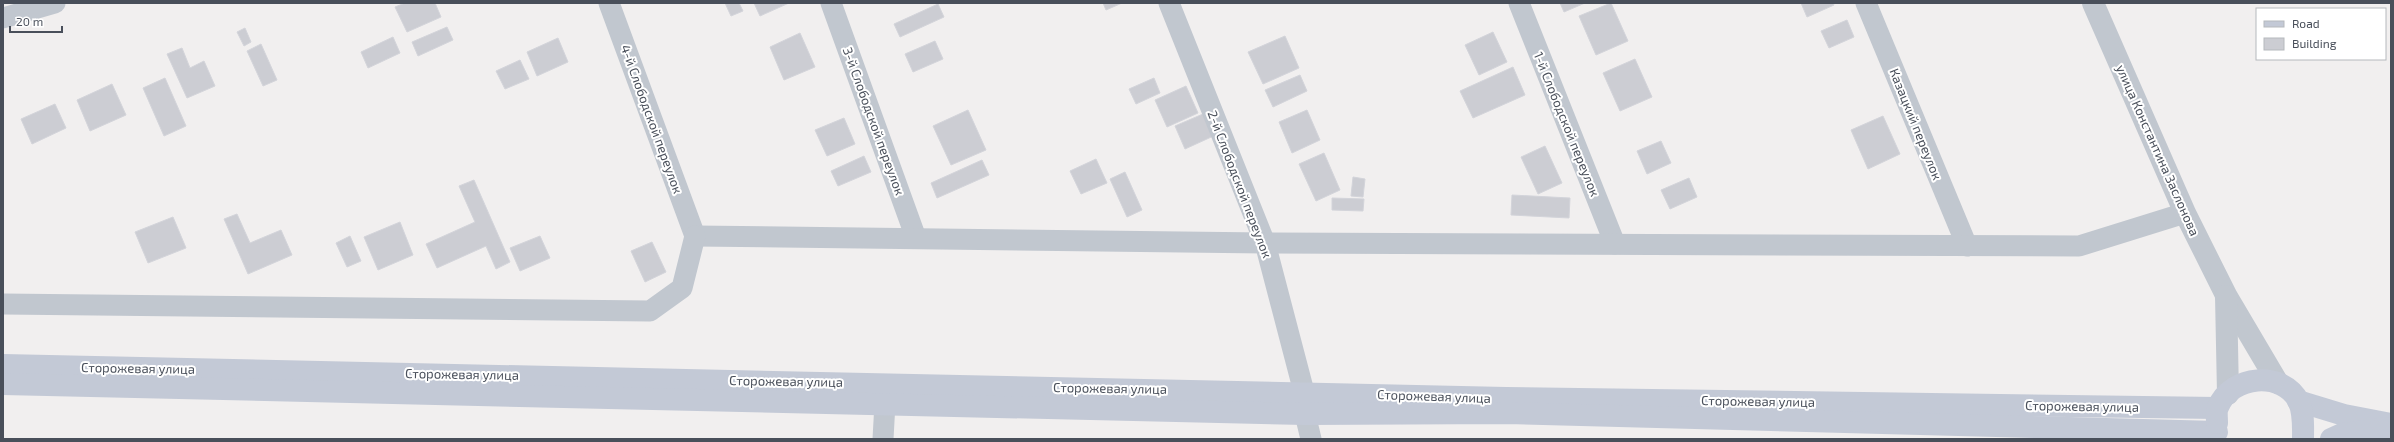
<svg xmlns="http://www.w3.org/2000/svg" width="2394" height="442" viewBox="0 0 2394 442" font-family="'Exo 2',sans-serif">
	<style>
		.building { fill: #cccdd3; stroke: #d3d4da }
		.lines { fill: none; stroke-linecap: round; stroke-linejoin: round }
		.minor { stroke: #c1c7cf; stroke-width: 21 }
		.tertiary { stroke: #c1c7cf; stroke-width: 22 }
		.secondary { stroke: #c3c9d6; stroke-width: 22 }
		.labels { text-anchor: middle; stroke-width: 4; stroke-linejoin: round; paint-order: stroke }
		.street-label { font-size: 13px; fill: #494f5a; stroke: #fff }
	</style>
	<rect width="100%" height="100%" fill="#f1efef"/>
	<!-- building -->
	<g class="building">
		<path d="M405,3H435L441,17L407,32L395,7Z"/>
		<path d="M725,3H739L743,11L731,16Z"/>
		<path d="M754,3H789L760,16Z"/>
		<path d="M1103,3H1122L1106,10Z"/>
		<path d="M1560,3H1585L1564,12Z"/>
		<path d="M1611,3L1628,41L1596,55L1579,16Z"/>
		<path d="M1801,3H1833L1834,5L1807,17Z"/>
		<path d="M938,4L944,17L900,37L894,24Z"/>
		<path d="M1847,20L1854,37L1829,48L1821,31Z"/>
		<path d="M447,27L453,40L418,56L412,42Z"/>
		<path d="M245,28L251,42L244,46L237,32Z"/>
		<path d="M1493,32L1507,62L1479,75L1465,45Z"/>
		<path d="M800,33L815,67L784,80L770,47Z"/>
		<path d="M1285,36L1299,68L1263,84L1248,52Z"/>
		<path d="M393,37L400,53L368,68L361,52Z"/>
		<path d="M558,38L568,62L537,76L527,52Z"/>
		<path d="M935,41L943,59L913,72L905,54Z"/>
		<path d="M261,44L277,80L263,86L247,51Z"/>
		<path d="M182,48L190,68L204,61L215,86L187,98L167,54Z"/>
		<path d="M1635,59L1652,97L1620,111L1603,73Z"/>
		<path d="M520,60L529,79L505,89L496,71Z"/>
		<path d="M1513,67L1525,95L1473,118L1460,91Z"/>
		<path d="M1300,75L1307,91L1273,107L1265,90Z"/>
		<path d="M165,78L186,126L164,136L143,88Z"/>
		<path d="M1154,78L1160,93L1136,104L1129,89Z"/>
		<path d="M112,84L126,115L90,131L77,100Z"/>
		<path d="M1186,86L1198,113L1167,127L1155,100Z"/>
		<path d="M55,104L66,128L32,144L21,119Z"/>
		<path d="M968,110L986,150L951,165L933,126Z"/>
		<path d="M1307,110L1320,140L1292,153L1279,122Z"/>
		<path d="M1210,111L1220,133L1185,149L1175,126Z"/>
		<path d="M1883,116L1900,154L1868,169L1851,130Z"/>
		<path d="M844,118L855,144L827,156L815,130Z"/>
		<path d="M1661,141L1671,163L1647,174L1637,151Z"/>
		<path d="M1545,146L1562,183L1538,194L1521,157Z"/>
		<path d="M1324,153L1340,190L1316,201L1299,164Z"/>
		<path d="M864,156L871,172L838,186L831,171Z"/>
		<path d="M1096,159L1107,183L1081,194L1070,171Z"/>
		<path d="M982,160L989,175L937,198L931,183Z"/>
		<path d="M1125,172L1142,210L1127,217L1110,179Z"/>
		<path d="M1353,177L1365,179L1363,197L1351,196Z"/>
		<path d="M1689,178L1697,197L1670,209L1661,190Z"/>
		<path d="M474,180L510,262L496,269L486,246L437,268L426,244L475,222L459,186Z"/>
		<path d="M1512,195L1570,198L1569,218L1511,215Z"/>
		<path d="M1332,198L1364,199L1363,211L1332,210Z"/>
		<path d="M237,214L250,243L281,230L292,255L248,274L224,219Z"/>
		<path d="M173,217L186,248L148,263L135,232Z"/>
		<path d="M400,222L413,255L378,270L364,237Z"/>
		<path d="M350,236L361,261L347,267L336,243Z"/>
		<path d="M540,236L550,258L520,271L510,248Z"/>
		<path d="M652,242L666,272L645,282L631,251Z"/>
	</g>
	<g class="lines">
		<!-- minor -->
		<g class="minor">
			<path d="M609,3L695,236"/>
			<path d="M831,3L916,238"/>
			<path d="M1169,3L1265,243L1304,392"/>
			<path d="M1519,3L1615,244"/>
			<path d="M1866,3L1967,246"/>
			<path d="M3,18L55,3"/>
			<path d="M695,236L1265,243L2079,246L2185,213"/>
			<path d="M3,304L650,311L682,288L695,236"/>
			<path d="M1305,414L1311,439"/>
			<path d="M883,439L885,403"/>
		</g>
		<!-- tertiary -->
		<g class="tertiary">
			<path d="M2093,3L2185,213L2226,295L2278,383"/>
			<path d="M2226,296L2228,394"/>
		</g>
		<!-- secondary -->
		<g class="secondary">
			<path d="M3,365L1506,398L2217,408"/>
			<path d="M3,384L1305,414L1508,413L2217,432"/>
			<path d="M2298,401L2344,415L2391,424"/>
			<path d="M2217,423C2217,418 2216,411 2218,407C2231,375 2283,370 2299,402C2304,414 2303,426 2303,439"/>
			<path d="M2331,439L2342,434L2386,428"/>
		</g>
	</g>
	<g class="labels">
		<!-- street labels -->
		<g class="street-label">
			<text transform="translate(652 119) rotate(70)" y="5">4-й Слободской переулок</text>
			<text transform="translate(874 121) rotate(70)" y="5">3-й Слободской переулок</text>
			<text transform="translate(1567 124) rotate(68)" y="5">1-й Слободской переулок</text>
			<text transform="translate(1916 124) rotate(68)" y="5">Казацкий переулок</text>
			<text transform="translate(2158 150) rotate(66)" y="5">улица Константина Заслонова</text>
			<text transform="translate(1240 184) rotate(69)" y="5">2-й Слободской переулок</text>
			<text transform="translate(138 368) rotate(1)" y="5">Сторожевая улица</text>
			<text transform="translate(462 374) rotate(1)" y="5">Сторожевая улица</text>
			<text transform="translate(786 381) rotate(1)" y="5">Сторожевая улица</text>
			<text transform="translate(1110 388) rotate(1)" y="5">Сторожевая улица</text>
			<text transform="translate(1434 396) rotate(2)" y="5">Сторожевая улица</text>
			<text transform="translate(1758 401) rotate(1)" y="5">Сторожевая улица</text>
			<text transform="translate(2082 406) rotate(1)" y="5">Сторожевая улица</text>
		</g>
	</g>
	<!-- border -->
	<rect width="2394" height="442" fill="none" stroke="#494f5a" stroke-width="8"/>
	<!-- legend -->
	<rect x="2256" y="8" width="130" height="52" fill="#ffffff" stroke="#b6b9bd"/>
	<rect x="2264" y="21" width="20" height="6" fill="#c3c9d6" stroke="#b6b9bd"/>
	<text x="2292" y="28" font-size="12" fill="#494f5a">Road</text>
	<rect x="2264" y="38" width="20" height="12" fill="#cccdd3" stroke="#b6b9bd"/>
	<text x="2292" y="48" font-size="12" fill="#494f5a">Building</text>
	<!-- scale -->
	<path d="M10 26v6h52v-6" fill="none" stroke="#494f5a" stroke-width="2"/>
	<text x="16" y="26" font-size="12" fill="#494f5a" stroke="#ffffff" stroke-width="3" paint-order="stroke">20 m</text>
</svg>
